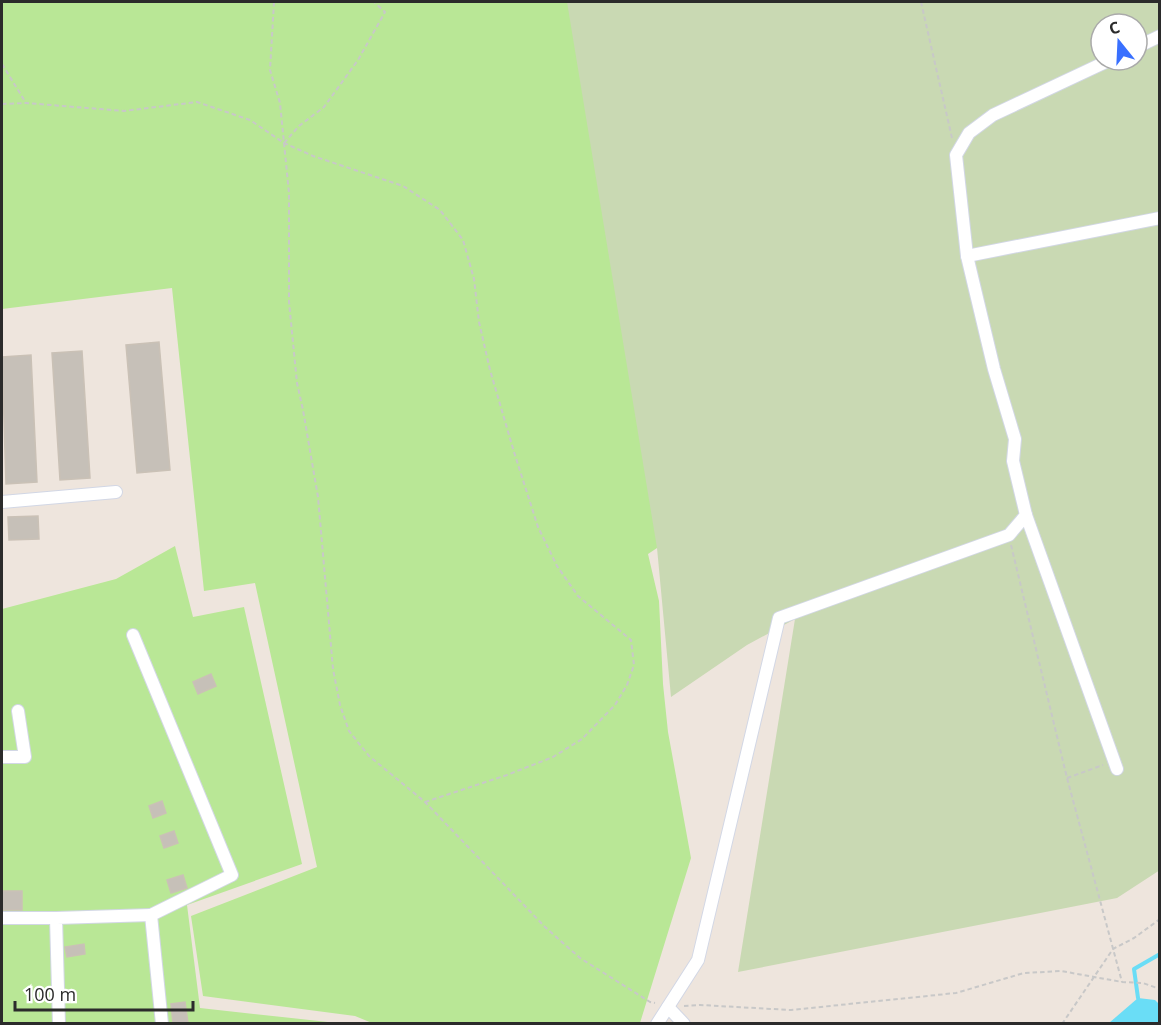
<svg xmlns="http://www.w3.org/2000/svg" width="1161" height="1025" viewBox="0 0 1161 1025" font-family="'Open Sans',sans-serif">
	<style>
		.green { fill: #b9e796 }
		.cemetery { fill: #c9d9b3; fill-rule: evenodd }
		.water { fill: #6addf6 }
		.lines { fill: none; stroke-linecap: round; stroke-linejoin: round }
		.stream { stroke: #6addf6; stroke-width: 4 }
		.building { fill: #c6c0b8; stroke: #cac1b6; stroke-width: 1.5 }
		.minor-casing { stroke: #d2d7e5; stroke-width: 14 }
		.path { stroke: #c8c8c8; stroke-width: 2; stroke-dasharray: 4.5 3; stroke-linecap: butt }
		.minor { stroke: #fff; stroke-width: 12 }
	</style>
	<rect width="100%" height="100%" fill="#eee5dd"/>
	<!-- green -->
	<g class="green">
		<path d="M2,2H916L657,548L648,554L659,601L663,684L668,732L691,858L640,1023H372L355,1016L203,996L191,916L317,867L255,583L204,591L172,288L2,309Z"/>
		<path d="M175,546L193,617L244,607L302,864L187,905L200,1008L337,1023L2,1024V609L116,579Z"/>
	</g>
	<!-- cemetery -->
	<path class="cemetery" d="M567,2H1159L1160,870L1117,898L738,972L795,619L747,645L671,697L657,548ZM1101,24H1137V60H1101Z"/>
	<!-- water -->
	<path class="water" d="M1138,998L1155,1000L1159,1004V1023H1109Z"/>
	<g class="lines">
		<!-- stream -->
		<path class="stream" d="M1138,998L1134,969L1160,954"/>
	</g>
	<!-- building -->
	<g class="building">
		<path d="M159,342L170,470L137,473L126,345Z"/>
		<path d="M82,351L90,478L60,480L52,353Z"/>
		<path d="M31,355L37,482L6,484L2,357Z"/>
		<path d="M38,516L39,539L9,540L8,517Z"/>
		<path d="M211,674L216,686L198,694L193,682Z"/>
		<path d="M162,801L166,813L153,818L149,806Z"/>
		<path d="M174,831L178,843L164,848L160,836Z"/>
		<path d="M183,875L187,888L171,893L167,880Z"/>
		<rect x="2" y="891" width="20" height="19"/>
		<path d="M84,944L85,954L67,957L65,947Z"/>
		<path d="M185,1002L188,1023H173L171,1004Z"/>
	</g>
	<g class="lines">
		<defs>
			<g id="minor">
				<path d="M1137,47L1160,36"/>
				<path d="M967,256L1160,218"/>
				<path d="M2,502L116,492"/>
				<path d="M1026,515L1117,769"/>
				<path d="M133,635L232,875L151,915L162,1024"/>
				<path d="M2,757H25L18,711"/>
				<path d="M2,918H56"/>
				<path d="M668,1007L684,1024"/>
				<path d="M59,1024L56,918L151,915"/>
				<path d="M657,1024L698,960L779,618L1009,535L1026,515L1013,461L1015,439L994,369L967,256L956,155L969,133L993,115L1110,60"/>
			</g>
		</defs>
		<!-- minor casing -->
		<use href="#minor" class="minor-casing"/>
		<!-- path -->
		<g class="path">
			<path d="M274,2L270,70L280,103L289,193V302L297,383L303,410L318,497L333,669L340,705L349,731L369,756L425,802L545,927L580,958L650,1002L655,1003"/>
			<path d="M921,2L952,138"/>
			<path d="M2,64L26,103"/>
			<path d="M2,104L26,103L124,111L197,102L250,120L284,143L313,156L403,186L440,210L463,240L474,279L479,322L490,370L514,452L538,527L557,566L578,596L631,640L634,665L627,685L615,705L582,739L553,757L507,775L425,802"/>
			<path d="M284,143L299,126L324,107L358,60L385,12L374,2"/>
			<path d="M1011,545L1067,778L1122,982"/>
			<path d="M1067,778L1103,765"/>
			<path d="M684,1006L700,1005L791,1010L956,993L1024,973L1061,971L1122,982L1143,983L1160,989"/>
			<path d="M1062,1024L1113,949L1134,938L1160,919"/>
		</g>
		<!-- minor -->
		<use href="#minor" class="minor"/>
	</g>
	<!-- border -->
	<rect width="1161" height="1025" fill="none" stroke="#2b2b2b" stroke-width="6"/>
	<!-- north arrow -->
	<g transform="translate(1119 42) rotate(342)"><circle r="28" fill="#ffffff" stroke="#aaaaaa" stroke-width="1.5"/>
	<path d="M0-4.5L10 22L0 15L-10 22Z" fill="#3970ff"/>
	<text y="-9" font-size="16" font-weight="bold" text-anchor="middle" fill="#2b2b2b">С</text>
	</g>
	<!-- scale -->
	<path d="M15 1001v9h178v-9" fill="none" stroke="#2b2b2b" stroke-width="3"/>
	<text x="24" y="1001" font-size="18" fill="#2b2b2b" stroke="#ffffff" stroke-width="4.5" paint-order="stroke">100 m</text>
</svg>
